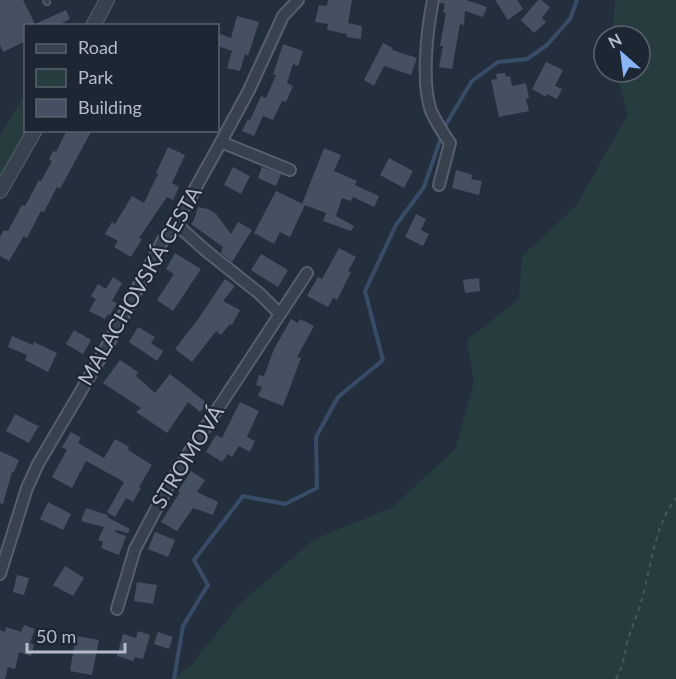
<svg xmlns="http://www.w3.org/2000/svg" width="676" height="679" viewBox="0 0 676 679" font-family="Lato,sans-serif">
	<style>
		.green { fill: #263c3f }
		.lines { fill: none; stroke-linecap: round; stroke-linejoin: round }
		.stream { stroke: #394c67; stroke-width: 4 }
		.building { fill: #455162 }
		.service-casing { stroke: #565f6c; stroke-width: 8 }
		.minor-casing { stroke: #565f6c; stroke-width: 14 }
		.tertiary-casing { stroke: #565f6c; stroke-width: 16 }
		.path { stroke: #44595c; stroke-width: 2; stroke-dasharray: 4.5 4.5; stroke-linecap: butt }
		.service { stroke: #38414e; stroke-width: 5 }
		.minor { stroke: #38414e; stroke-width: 10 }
		.tertiary { stroke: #38414e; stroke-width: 14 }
		.labels { text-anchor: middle; stroke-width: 4.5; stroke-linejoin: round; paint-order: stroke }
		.street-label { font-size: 21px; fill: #b4bcc9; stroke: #1d2633 }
	</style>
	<rect width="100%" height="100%" fill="#242f3e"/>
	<!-- green -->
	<g class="green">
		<path d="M615,0H676V679H172L192,664L239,605L313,540L393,507L455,449L474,382L467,340L519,299L522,256L576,206L628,114L616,72H640V36H613Z"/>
		<path d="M25,94L26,131L0,176V135Z"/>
	</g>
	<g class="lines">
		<!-- stream -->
		<path class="stream" d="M174,679L183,626L208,585L194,560L243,496L285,504L317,488L316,437L338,397L383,360L365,291L396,225L424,187L445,126L472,81L498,62L527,59L547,45L570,19L577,0"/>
	</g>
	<!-- building -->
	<g class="building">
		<path d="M0,0H23L35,24L66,10L70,19L62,23L63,26H26V41L3,52L0,45Z"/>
		<path d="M328,0H352L348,23L362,26L361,39L346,37L347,34L327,30L328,24L315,22L319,5L327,6Z"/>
		<path d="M440,0H466L487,7L483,17L465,11L464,25L460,24L452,69L439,67L443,46H440L446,13L443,12L445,4L440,3Z"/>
		<path d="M495,0H517L523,9L508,20Z"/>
		<path d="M538,0H541L550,7L542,18L546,22L534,33L521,20Z"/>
		<path d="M237,16L259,22L248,56L245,54L240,71L227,68L232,51L218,46V33L231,38Z"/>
		<path d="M383,43L393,48L392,50L417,58L411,75L384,66L374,86L364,80Z"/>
		<path d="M283,44L303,51L298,66L293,64L287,83L293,86L286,102L282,101L273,120L263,116L254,136L242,131L248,119L250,120L261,96L266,98L276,75H273Z"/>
		<path d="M546,62L563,70L555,86L562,89L557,99L547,94L546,97L532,89Z"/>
		<path d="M505,73L506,77L510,76L512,86L526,83L529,98L526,99L529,111L499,117L491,80L497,79L496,74Z"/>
		<path d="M67,130H92L60,189L57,187L44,212L41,211L27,238L24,236L9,261L0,256V237L4,230L8,231L22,205L25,206L39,180L41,181L52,161L49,160L53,151L56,152Z"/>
		<path d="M168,147L185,155L172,183L179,187L173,200L167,197L139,238L142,239L131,257L114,247L118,241L105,234L112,222L115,224L132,196L144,203L158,174L156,173Z"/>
		<path d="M324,148L341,155L334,171L357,181L355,185L379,196L374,207L353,197L351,201L342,198L336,216L354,226L351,231L323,221L326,213L302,204Z"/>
		<path d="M389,158L413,171L404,188L380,175Z"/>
		<path d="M233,167L250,176L241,194L224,185Z"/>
		<path d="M262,167L281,174L276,186L258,178Z"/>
		<path d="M456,170L473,175L471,179L482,181L479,195L452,188Z"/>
		<path d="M276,191L305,205L290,237L280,232L274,244L254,233Z"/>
		<path d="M198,207L208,209L216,214L231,234L238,222L252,230L232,262L221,253L223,247L191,224L194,220Z"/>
		<path d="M416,214L426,219L421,230L429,234L423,246L405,237Z"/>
		<path d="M339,248L356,257L348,271L351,272L337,300L333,298L328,307L307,296L318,277L322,279Z"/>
		<path d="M175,253L201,269L173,311L157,300L174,274L166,269Z"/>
		<path d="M261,254L288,270L278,287L251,270Z"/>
		<path d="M113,277L122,283L112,301L117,303L110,315L108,314L105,319L89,311L96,299L91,296L98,284L106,289Z"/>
		<path d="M479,278L480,291L465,293L463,280Z"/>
		<path d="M225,279L235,286L223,301L240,310L232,325L230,324L221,335L216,331L192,362L175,349L199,318Z"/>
		<path d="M291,319L298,323L300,319L314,326L297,357L301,358L283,406L258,396L262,387L256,385L259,375L264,376L274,349Z"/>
		<path d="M138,327L155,337L151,343L163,351L157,361L129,342Z"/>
		<path d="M74,330L91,340L83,354L66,344Z"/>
		<path d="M12,336L33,345L34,342L57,353L48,372L25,360L27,355L8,347Z"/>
		<path d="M120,360L138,372L136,376L155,393L170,374L208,404L200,412L188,402L167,433L136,412L141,408L103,383Z"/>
		<path d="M240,402L259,411L247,437L255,441L250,452L239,446L232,457L228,454L222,462L206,452L216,435L222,438Z"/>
		<path d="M15,414L40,427H38L29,443L6,431Z"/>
		<path d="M71,432L81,438L78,443L104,458L115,439L129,447L128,450L152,465L139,487L141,488L133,502L126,498L115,517L107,512L124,482L86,461L72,488L52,477L67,450L62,447Z"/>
		<path d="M0,451L19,460L14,472H12L3,504L0,503Z"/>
		<path d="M191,471L205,480L197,492L218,502L213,515L193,508L177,531L161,522L180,492L178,491Z"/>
		<path d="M48,502L71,514L63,530L40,519Z"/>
		<path d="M86,508L108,515L107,517L130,529L128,533L116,530L115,532L126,536L119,555L101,548L103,542L98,540L104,527L81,521Z"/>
		<path d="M155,532L175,540L168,557L148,549Z"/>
		<path d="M65,566L84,578L73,596L53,585Z"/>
		<path d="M17,575L29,578L24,595L13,592Z"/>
		<path d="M137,582L157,585L153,604L134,601Z"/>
		<path d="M24,625L35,629L30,643L34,645L31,656L19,652L15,669L8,667L5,679H0V630L5,632L6,627L21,632Z"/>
		<path d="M138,631L150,635L143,659L135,657L133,661L117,656L123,634L136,638Z"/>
		<path d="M158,632L173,637L169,649L154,644Z"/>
		<path d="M76,636L99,640L92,675L70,671Z"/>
	</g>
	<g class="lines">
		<defs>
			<path id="service" d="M46,0L47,2"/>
			<g id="minor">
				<path d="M433,0C427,30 421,82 431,111C436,122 443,133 450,143L439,185"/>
				<path d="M221,142L290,170"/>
				<path d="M175,223L205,250L260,294L280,314"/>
				<path d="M0,574L27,488L38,464L105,350L163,240L190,198L221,142L249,90L283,16L298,0"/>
				<path d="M117,609L135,549L165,492L188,454L307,273"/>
			</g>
			<g id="tertiary">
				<path d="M93,26L107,0"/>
				<path d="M0,191L35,130"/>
			</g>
		</defs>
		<!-- service casing -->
		<use href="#service" class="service-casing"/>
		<!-- minor casing -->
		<use href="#minor" class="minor-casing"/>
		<!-- tertiary casing -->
		<use href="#tertiary" class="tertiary-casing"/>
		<!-- path -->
		<path class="path" d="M616,679C623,668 624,656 627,643C631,628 638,614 642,599C651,567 655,524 676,498"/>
		<!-- service -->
		<use href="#service" class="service"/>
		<!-- minor -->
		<use href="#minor" class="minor"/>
		<!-- tertiary -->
		<use href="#tertiary" class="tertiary"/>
	</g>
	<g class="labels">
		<!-- street labels -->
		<g class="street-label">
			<text transform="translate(140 286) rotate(-60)" y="7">MALACHOVSKÁ CESTA</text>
			<text transform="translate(188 457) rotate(-58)" y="7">STROMOVÁ</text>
		</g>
	</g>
	<!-- legend -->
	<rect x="24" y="24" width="195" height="108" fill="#1d2633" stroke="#59626f" stroke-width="1.5"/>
	<rect x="36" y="44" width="30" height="9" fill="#38414e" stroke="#59626f" stroke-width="1.5"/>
	<text x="78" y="54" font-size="18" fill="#b4bcc9">Road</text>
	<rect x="36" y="69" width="30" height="18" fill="#263c3f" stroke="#59626f" stroke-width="1.5"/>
	<text x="78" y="84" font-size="18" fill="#b4bcc9">Park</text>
	<rect x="36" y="99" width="30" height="18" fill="#455162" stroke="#59626f" stroke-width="1.5"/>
	<text x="78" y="114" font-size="18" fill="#b4bcc9">Building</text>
	<!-- north arrow -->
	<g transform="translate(622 54) rotate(332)"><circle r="28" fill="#1d2633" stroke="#59626f" stroke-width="1.5"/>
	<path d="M0-4.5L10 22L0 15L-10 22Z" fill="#8ab4f8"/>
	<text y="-9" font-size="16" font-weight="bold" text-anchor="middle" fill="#b4bcc9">N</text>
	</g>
	<!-- scale -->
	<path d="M27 643v9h98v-9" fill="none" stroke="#b4bcc9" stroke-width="3"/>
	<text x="36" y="643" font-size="18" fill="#b4bcc9" stroke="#1d2633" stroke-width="4.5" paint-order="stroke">50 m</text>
</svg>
